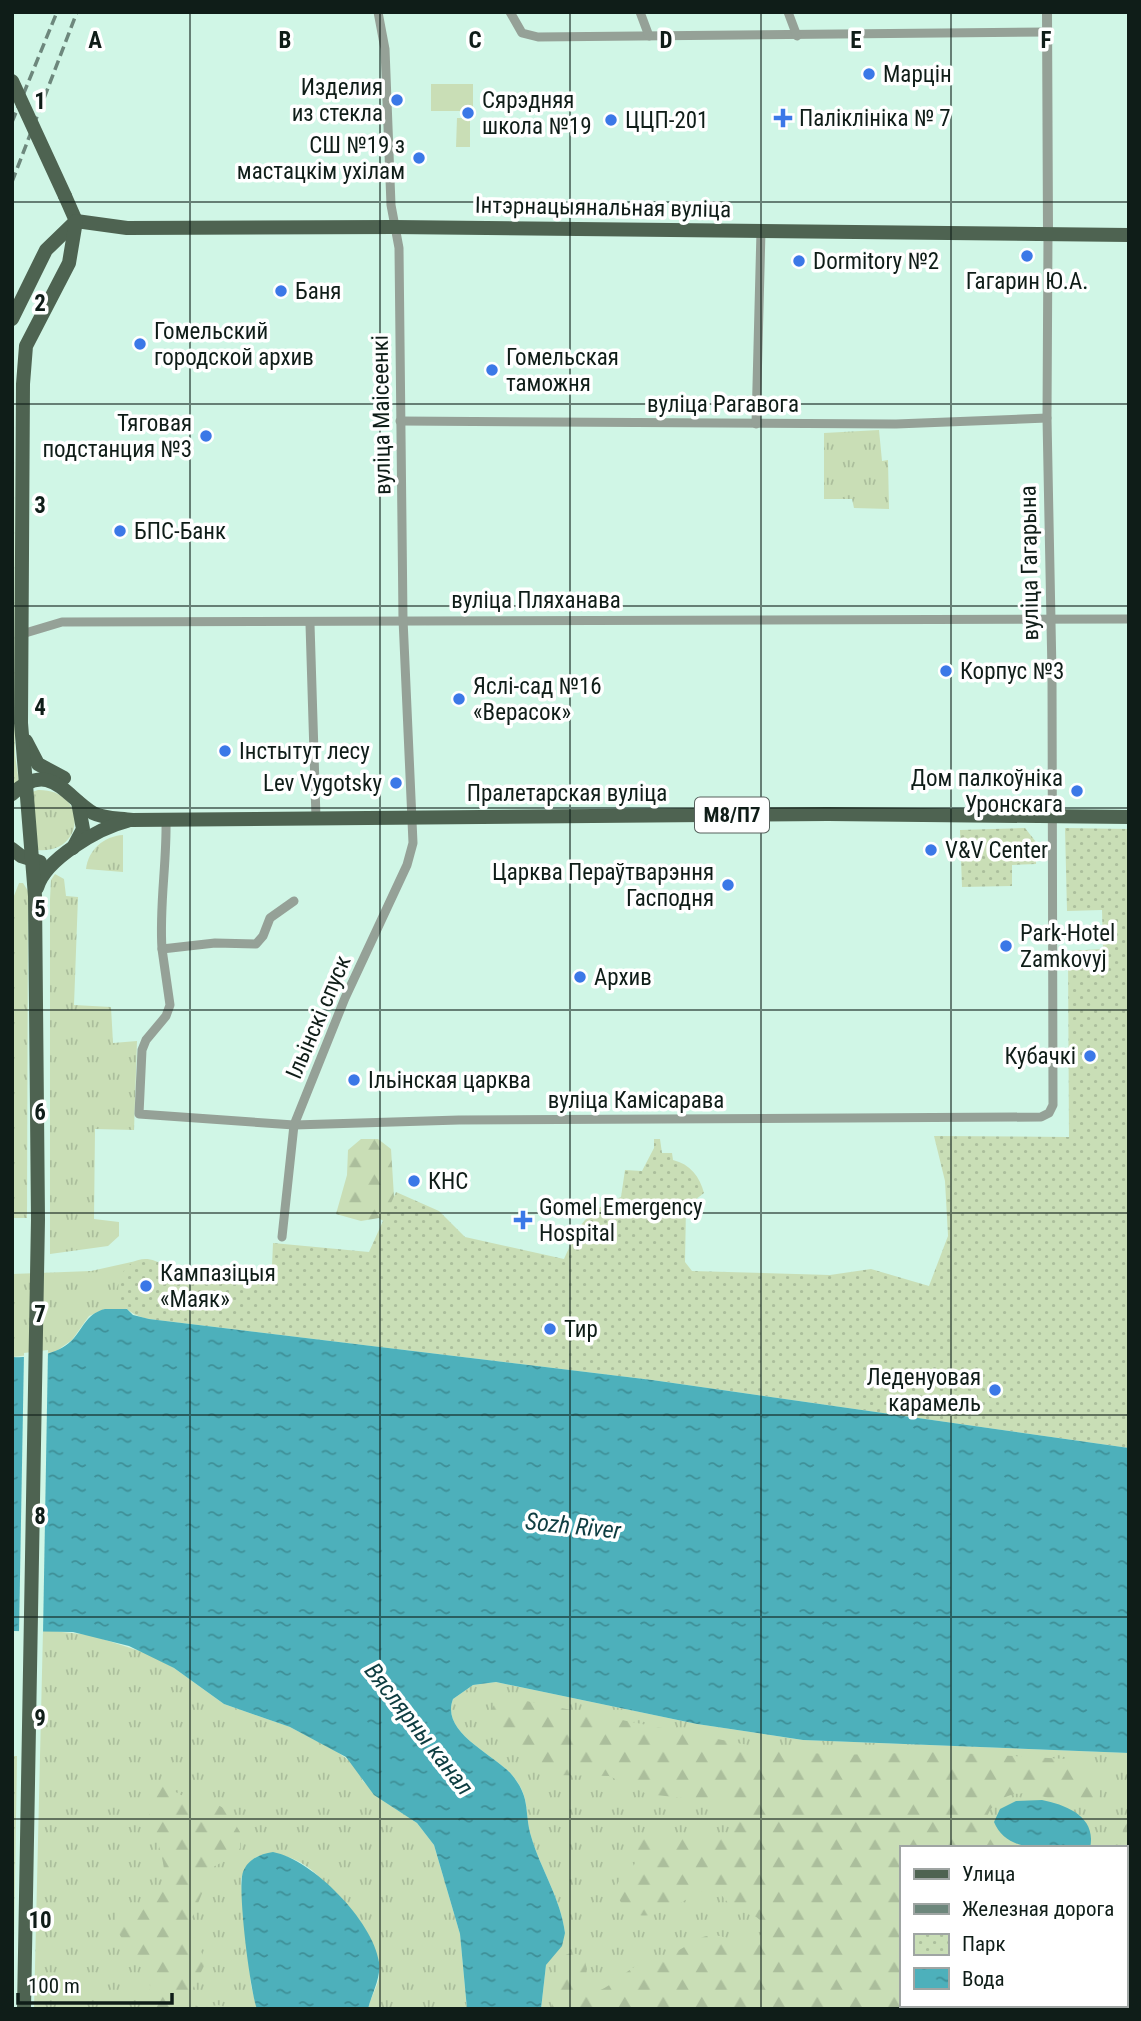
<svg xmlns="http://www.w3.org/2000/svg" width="1141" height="2021" viewBox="0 0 1141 2021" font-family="'Roboto Condensed',sans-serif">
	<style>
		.grass { fill: url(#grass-tufts); fill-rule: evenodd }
		.forest { fill: url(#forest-firs) }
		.park { fill: url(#park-dots) }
		.garden { fill: #c9deb6 }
		.water { fill: url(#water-ripples) }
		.pier { fill: #d0f6e6 }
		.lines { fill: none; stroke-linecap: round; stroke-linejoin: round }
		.minor { stroke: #95a197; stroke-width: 9 }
		.tertiary { stroke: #95a197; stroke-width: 10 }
		.primary { stroke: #4e6351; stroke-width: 14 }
		.rail { stroke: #6d877c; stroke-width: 3.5; stroke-dasharray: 10 5; stroke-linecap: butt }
		.primary-bridge { stroke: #4e6351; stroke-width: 14 }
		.grid { fill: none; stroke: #0f1d18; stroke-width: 2; stroke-opacity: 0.55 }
		.poi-dot { fill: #3b78e7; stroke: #fff; stroke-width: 2.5 }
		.labels { text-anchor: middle; stroke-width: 7; stroke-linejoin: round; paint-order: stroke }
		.shield { fill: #fff; stroke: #57615d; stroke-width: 2 }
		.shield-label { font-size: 21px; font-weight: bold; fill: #0f1d18 }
		.poi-label { font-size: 23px; fill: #0f1d18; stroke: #fff; text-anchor: start }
		.street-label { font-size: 23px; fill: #0f1d18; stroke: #fff }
		.water-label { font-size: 24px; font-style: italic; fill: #0e3d41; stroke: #fff }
		.grid-label { font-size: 23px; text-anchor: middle; font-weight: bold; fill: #0f1d18; stroke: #fff; stroke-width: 7; stroke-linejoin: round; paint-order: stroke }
	</style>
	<defs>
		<pattern id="grass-tufts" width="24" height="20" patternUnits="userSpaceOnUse" patternTransform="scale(1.75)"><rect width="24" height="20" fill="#c9deb6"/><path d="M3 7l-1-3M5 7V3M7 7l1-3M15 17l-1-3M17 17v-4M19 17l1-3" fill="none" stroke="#abbe9c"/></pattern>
		<pattern id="forest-firs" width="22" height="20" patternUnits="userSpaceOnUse" patternTransform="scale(1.75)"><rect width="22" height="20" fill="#c9deb6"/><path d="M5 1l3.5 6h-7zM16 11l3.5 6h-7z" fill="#abbe9c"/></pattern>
		<pattern id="park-dots" width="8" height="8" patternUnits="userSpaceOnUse" patternTransform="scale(1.75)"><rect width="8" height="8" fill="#c9deb6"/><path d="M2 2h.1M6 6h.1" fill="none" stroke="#abbe9c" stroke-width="1.8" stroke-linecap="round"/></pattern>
		<pattern id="water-ripples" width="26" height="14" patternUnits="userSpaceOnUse" patternTransform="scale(1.75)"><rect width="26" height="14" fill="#4db0bb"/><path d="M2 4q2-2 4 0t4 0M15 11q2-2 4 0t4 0" fill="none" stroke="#3e8f97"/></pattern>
	</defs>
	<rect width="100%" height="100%" fill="#d0f6e6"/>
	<!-- grass -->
	<g class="grass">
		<path d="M14,365L15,755L19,782L12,788Z"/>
		<path d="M879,430L882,461L888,460L889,509L854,508L852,499H824V433Z"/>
		<path d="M38,790C88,789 86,854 38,850L32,792Z"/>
		<path d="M123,835V872L86,869C88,850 104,836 123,835Z"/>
		<path d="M55,874L64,879L66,896L78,897L74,1005L111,1007L113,1043L137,1041L134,1130L95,1129L94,1219L119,1222V1236L108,1246L50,1254V899L51,880Z"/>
		<path d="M19,883H23L28,891L27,1218H12V901Z"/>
		<path d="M136,1261L129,1265L123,1303L127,1309H105L89,1316L72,1340L55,1352L12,1357V1274L91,1271Z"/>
		<path d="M43,1630L90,1635L146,1653L174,1668L224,1704L290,1727L336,1751L354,1764L363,1781L382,1800L417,1823L434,1845L460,1934L467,2009H368C371,1994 384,1978 379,1962C375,1952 364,1940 358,1931C337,1898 314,1855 270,1854C253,1854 245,1865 241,1880L251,1985L257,2009H34Z"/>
		<path d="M496,1682L697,1724L803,1740L1129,1753V2009H541L546,1965L565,1933C561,1899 540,1868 531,1836C524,1811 531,1797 512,1775C494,1754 440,1733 453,1699L473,1685ZM901,1848H1125V2005H901Z"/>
		<path d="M12,1756H17L13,2009H12Z"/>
	</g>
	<!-- forest -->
	<g class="forest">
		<path d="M361,1139H378L391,1149L394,1197L466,1242L611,1287L397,1231L379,1218L361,1221L336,1214L347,1175L348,1150Z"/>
		<path d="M511,1698L773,1750L838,1755L938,1752L1067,1759L1084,1764L1100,1781V1795L1092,1805C1066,1815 1029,1776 997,1803C988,1810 986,1817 987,1828L998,1841L1015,1848H901V2005H1095L1100,2009H552C553,1992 553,1937 584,1958L587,1969L584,1987L592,1993C610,1989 622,1973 638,1965C648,1959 659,1960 669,1955C681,1950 691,1942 703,1937C725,1928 742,1956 762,1933L763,1924C756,1913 749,1916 738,1910C727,1905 723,1893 711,1888C685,1895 648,1934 623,1905C606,1883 625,1878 634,1865C640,1856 635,1844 642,1834L710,1836L731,1832L736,1827L734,1811L719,1802L647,1794L609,1776L552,1775L535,1769L502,1742L488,1723L489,1713L494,1705Z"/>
		<path d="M153,1783H160L181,1795L218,1805L227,1810L240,1832V1848L236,1855L213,1867L191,1920V1930L206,1962L193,1988L194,2004L200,2008L218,2005L233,2009H144C167,1960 120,1957 115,1920L120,1909C129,1907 139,1908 147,1904C194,1881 128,1806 153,1783Z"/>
		<path d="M1129,1819V1892L1125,1889V1848H1120L1123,1830Z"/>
	</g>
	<!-- park -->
	<g class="park">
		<path d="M1025,828L1036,842V864L1012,865V886L962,887L960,830Z"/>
		<path d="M1065,828L1129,829V1448L652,1380L149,1319C92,1309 124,1235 166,1267L258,1276L272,1266L273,1243L369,1252L396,1192L439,1211L465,1237L564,1259C580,1224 584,1212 621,1197L625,1170L642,1171L654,1148V1139H660L662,1153H672L673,1160C690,1164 700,1177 704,1193L686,1207L685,1262L692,1271L830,1275L871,1269L929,1286L948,1236L945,1181L934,1136L1069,1137L1068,951L1103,949L1102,910L1067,911Z"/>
	</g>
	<!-- garden -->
	<g class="garden">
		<rect x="431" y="84" width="42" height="27"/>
		<path d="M457,118H470V147H456Z"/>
	</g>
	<!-- water -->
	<g class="water">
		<path d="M105,1309H127L133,1315L149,1319L652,1380L1129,1448V1753L803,1740L697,1724L496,1682L473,1685L453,1699C440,1733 494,1754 512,1775C531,1798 524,1811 531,1836C540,1868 561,1899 565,1933L562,1946L546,1965L541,2009H467L460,1934L434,1845L417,1823L374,1795L346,1757L290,1727L224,1704L174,1668L129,1646L73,1632L12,1631V1357C33,1358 59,1355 74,1338C84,1326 88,1313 105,1309Z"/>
		<path d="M1042,1800C1067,1805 1097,1817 1090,1848C1060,1848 1008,1857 994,1822L1000,1809L1016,1801Z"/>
		<path d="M273,1852C313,1860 373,1921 379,1962C381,1979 372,1992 368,2009H257C250,1990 237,1888 243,1872C248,1859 260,1854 273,1852Z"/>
	</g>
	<!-- pier -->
	<path class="pier" d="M48,1350L43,1634H19L24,1353Z"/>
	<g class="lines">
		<!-- minor -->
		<g class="minor">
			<path d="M510,12L522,33L538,37L1048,32"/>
			<path d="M640,12L649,36"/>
			<path d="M788,12L797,36"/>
			<path d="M400,421L896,424L1047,418"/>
			<path d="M756,424L761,231"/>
			<path d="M310,624L316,818"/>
			<path d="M22,634L62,622L1129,619"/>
			<path d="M294,901L270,918L263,936L256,944L215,943L162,949L170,1005L166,1016L146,1040L142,1050L139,1114L294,1125L459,1120L1041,1117L1049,1113L1053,1105L1052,673L1047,418L1048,234"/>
			<path d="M162,949C159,906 167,863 166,820"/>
			<path d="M282,1237L294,1125L345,998L407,865L413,843L403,619L399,248L391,205L385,49L378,12"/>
		</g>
		<!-- tertiary -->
		<path class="tertiary" d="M1047,12L1048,234"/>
		<!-- primary -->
		<g class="primary">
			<path d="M65,196L76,221"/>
			<path d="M76,221L127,228L394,227L1129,235"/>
			<path d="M12,319L46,250L76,221"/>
			<path d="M26,741L38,764L64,778"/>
			<path d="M12,794C50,759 65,796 93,813C105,819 119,818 132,820L828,814L1129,817"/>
			<path d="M73,848L83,829L78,802"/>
			<path d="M12,849L21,856L40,862"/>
			<path d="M37,888C45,859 99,828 127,821"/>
			<path d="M24,2009L38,1219L35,896L21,723L23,384L26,346L69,263L76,221"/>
		</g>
		<!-- rail -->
		<g class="rail">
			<path d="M12,122L57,12"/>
			<path d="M12,182L77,12"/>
		</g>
		<!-- primary-bridge -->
		<path class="primary-bridge" d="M12,81L65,196"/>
	</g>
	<!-- grid -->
	<path class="grid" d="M190,12V2009M380,12V2009M570,12V2009M761,12V2009M951,12V1848M12,202H1129M12,404H1129M12,606H1129M12,808H1129M12,1010H1129M12,1213H1129M12,1415H1129M12,1617H1129M12,1819H1129M951,2005V2009"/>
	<!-- markers -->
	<g class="poi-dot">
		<circle cx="869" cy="74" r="7"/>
		<circle cx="397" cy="100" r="7"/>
		<circle cx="468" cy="113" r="7"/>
		<path d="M779.5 107.5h7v7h7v7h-7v7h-7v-7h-7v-7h7z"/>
		<circle cx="611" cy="120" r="7"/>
		<circle cx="419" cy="158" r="7"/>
		<circle cx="1027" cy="256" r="7"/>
		<circle cx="799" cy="261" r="7"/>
		<circle cx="281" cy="291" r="7"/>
		<circle cx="140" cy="344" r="7"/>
		<circle cx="492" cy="370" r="7"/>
		<circle cx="206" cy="436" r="7"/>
		<circle cx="120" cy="531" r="7"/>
		<circle cx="946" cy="671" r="7"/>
		<circle cx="459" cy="699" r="7"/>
		<circle cx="225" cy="751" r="7"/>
		<circle cx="396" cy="783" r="7"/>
		<circle cx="1077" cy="791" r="7"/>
		<circle cx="931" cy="850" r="7"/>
		<circle cx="728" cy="885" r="7"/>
		<circle cx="1006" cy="946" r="7"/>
		<circle cx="580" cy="977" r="7"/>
		<circle cx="1090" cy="1056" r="7"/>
		<circle cx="354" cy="1080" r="7"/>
		<circle cx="414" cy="1181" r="7"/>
		<path d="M519.5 1209.5h7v7h7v7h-7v7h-7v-7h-7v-7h7z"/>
		<circle cx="146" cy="1286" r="7"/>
		<circle cx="550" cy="1329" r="7"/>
		<circle cx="995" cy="1390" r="7"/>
	</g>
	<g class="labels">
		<!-- shield labels -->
		<rect class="shield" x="695" y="797.5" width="74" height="35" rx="5"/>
		<g class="shield-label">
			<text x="732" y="822">М8/П7</text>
		</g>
		<!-- poi labels -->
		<g class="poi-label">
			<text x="883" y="82">Марцін</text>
			<text x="383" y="95" text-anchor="end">Изделия<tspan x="383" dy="26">из стекла</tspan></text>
			<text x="482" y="108">Сярэдняя<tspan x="482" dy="26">школа №19</tspan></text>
			<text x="799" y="126">Паліклініка № 7</text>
			<text x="625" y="128">ЦЦП-201</text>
			<text x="405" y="153" text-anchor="end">СШ №19 з<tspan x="405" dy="26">мастацкім ухілам</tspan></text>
			<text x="813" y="269">Dormitory №2</text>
			<text x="1027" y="289" text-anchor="middle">Гагарин Ю.А.</text>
			<text x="295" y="299">Баня</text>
			<text x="154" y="339">Гомельский<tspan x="154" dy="26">городской архив</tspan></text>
			<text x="506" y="365">Гомельская<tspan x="506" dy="26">таможня</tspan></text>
			<text x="192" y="431" text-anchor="end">Тяговая<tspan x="192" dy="26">подстанция №3</tspan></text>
			<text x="134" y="539">БПС-Банк</text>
			<text x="960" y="679">Корпус №3</text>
			<text x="473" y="694">Яслі-сад №16<tspan x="473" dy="26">«Верасок»</tspan></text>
			<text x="239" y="759">Інстытут лесу</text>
			<text x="1063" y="786" text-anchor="end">Дом палкоўніка<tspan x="1063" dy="26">Уронскага</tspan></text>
			<text x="382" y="791" text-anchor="end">Lev Vygotsky</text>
			<text x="945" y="858">V&amp;V Center</text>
			<text x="714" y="880" text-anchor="end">Царква Пераўтварэння<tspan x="714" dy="26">Гасподня</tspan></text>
			<text x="1020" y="941">Park-Hotel<tspan x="1020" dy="26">Zamkovyj</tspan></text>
			<text x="594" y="985">Архив</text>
			<text x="1076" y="1064" text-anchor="end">Кубачкі</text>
			<text x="368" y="1088">Ільінская царква</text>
			<text x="428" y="1189">КНС</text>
			<text x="539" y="1215">Gomel Emergency<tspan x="539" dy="26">Hospital</tspan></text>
			<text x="160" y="1281">Кампазіцыя<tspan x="160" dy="26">«Маяк»</tspan></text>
			<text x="564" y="1337">Тир</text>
			<text x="981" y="1385" text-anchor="end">Леденуовая<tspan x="981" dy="26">карамель</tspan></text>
		</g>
		<!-- street labels -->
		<g class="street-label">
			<text transform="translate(603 207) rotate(1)" y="8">Інтэрнацыянальная вуліца</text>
			<text x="723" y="412">вуліца Рагавога</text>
			<text transform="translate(381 415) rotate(-91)" y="8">вуліца Маісеенкі</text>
			<text transform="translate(1029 563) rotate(-91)" y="8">вуліца Гагарына</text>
			<text x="536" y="608">вуліца Пляханава</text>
			<text x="567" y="801">Пралетарская вуліца</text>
			<text transform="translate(318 1017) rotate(-67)" y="8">Ільінскі спуск</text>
			<text x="636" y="1108">вуліца Камісарава</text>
		</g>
		<!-- water labels -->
		<g class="water-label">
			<text transform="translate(573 1526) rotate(6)" y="8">Sozh River</text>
			<text transform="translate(419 1729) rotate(52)" y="8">Вяслярны канал</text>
		</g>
	</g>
	<g class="grid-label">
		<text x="95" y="48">A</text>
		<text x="285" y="48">B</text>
		<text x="475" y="48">C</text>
		<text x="666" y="48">D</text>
		<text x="856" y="48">E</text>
		<text x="1046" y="48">F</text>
		<text x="40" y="109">1</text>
		<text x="40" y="311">2</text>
		<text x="40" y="513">3</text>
		<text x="40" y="715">4</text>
		<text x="40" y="917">5</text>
		<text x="40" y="1120">6</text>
		<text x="40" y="1322">7</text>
		<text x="40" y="1524">8</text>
		<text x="40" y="1726">9</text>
		<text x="40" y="1928">10</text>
	</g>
	<!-- border -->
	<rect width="1141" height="2021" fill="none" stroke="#0f1d18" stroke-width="28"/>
	<!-- legend -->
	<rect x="900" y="1846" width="228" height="161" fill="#ffffff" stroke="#9fa5a3" stroke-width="2"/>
	<rect x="914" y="1869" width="35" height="10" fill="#4e6351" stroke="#9fa5a3" stroke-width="2"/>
	<text x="962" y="1881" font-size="21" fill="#0f1d18">Улица</text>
	<rect x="914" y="1904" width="35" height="10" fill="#6d877c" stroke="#9fa5a3" stroke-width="2"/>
	<text x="962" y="1916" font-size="21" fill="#0f1d18">Железная дорога</text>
	<rect x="914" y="1934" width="35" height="21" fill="url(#park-dots)" stroke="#9fa5a3" stroke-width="2"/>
	<text x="962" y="1951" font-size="21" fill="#0f1d18">Парк</text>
	<rect x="914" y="1968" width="35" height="21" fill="url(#water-ripples)" stroke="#9fa5a3" stroke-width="2"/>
	<text x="962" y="1986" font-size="21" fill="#0f1d18">Вода</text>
	<!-- scale -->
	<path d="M18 1993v10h154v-10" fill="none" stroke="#0f1d18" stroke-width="3.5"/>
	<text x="28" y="1993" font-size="21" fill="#0f1d18" stroke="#ffffff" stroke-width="5" paint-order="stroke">100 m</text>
</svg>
